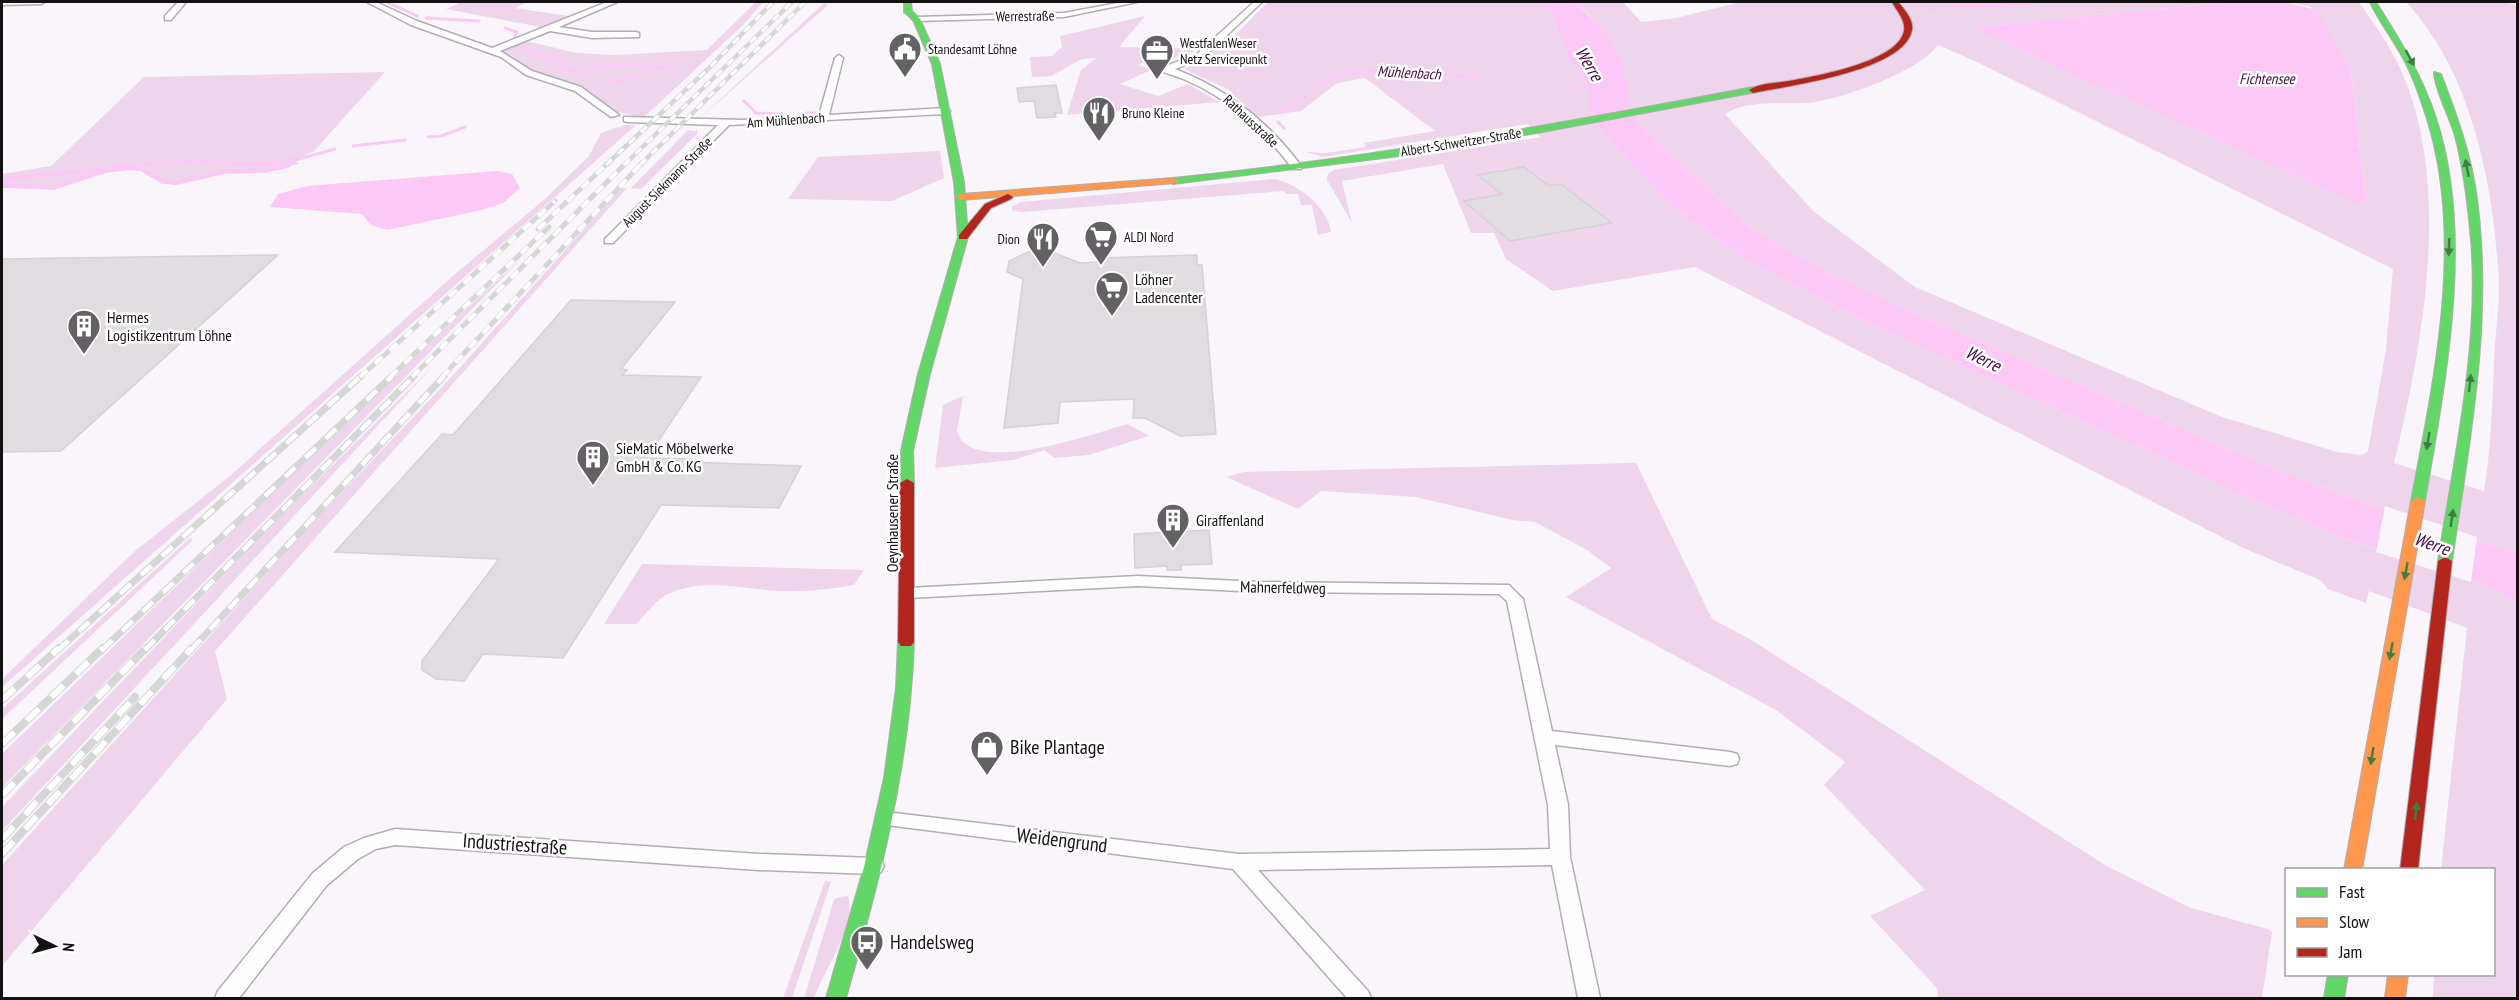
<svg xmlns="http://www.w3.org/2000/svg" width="2519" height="1000" viewBox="0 0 2519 1000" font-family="'PT Sans Narrow',sans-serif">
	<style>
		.green { fill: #eed5ec; fill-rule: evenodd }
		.water { fill: #fcc9f7 }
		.pier { fill: #faf5fa }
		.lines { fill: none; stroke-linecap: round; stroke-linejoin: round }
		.stream-far1 { stroke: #fcc9f7; stroke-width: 3 }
		.stream { stroke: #fcc9f7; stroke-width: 4 }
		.building { fill: #e0dce0; stroke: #d4d0d4; stroke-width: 1.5 }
		.street-casing { stroke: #b1aeb1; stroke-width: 3 }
		.fast-casing { stroke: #b1aeb1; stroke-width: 2 }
		.slow-casing { stroke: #b1aeb1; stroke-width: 2 }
		.jam-casing { stroke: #b1aeb1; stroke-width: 2 }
		.street { fill: #fefefe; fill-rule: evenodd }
		.fast { fill: #63d668; fill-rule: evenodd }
		.slow { fill: #ff974d; fill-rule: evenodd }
		.jam { fill: #b3261e; fill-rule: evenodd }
		.rail-far3-casing { stroke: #d7d6d7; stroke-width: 4.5 }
		.rail-far2-casing { stroke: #d7d6d7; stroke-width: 5 }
		.rail-far1-casing { stroke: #d7d6d7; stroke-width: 7 }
		.rail-casing { stroke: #d7d6d7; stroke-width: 8 }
		.rail-far3 { stroke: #fff; stroke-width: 3; stroke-dasharray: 8; stroke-linecap: butt }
		.rail-far2 { stroke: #fff; stroke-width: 4; stroke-dasharray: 10; stroke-linecap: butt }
		.rail-far1 { stroke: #fff; stroke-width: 4.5; stroke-dasharray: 14; stroke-linecap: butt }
		.rail { stroke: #fff; stroke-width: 6; stroke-dasharray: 17; stroke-linecap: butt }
		.oneway { fill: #3f7d42 }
		.labels { text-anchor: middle; stroke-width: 5; stroke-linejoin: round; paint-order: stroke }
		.far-street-label { font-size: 14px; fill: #141113; stroke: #fff }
		.far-poi-label { font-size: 14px; fill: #141113; stroke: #fff; text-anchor: start }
		.far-water-label { font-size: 15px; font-style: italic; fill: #470944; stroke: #fff }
		.poi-label { font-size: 16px; fill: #141113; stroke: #fff; text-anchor: start }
		.street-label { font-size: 16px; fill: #141113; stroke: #fff }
		.water-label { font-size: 18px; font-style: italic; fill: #470944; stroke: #fff }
		.near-poi-label { font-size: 20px; fill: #141113; stroke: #fff; text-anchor: start }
		.near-street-label { font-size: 20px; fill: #141113; stroke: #fff }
	</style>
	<rect width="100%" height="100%" fill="#faf5fa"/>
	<!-- green -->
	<g class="green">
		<path d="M462,2H527L515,8L568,16L540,27L446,9Z"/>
		<path d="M756,2H763L743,25L643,118L613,111L583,89L530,71L512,56L502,52V48L522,40L577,53L615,55L707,50Z"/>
		<path d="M1268,2H1537L1552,15L1569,60L1589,87V109L1601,131L1670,206L1745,259L1853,316L2258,502L2343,538L2471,579L2517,600V998H2433L2434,975L2494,974V870L2441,869L2467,628L2369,591L2366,603L2328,589L2320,580L2241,547L1695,267L1553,291L1506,259L1494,233H1471L1443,164L1342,181L1352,223L1327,180L1328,174L1334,170L1541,137L1527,124L1323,157L1306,152L1326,153L1366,147L1364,143L1435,131L1365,78L1337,83L1301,111L1257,117L1229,90L1184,69L1213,54H1210L1235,35Z"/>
		<path d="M1575,2H1623L1641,22L1676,18L1741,2H2231L1978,27L2361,206L2366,203L2351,72L2311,7L2284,2H2359C2376,26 2394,52 2405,80C2451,194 2422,348 2394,463L2484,491C2491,450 2492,406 2494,364C2495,332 2501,299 2498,268C2492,177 2470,71 2406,2H2507L2517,6V553L2359,501L2287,474L1916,314L1829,273L1749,227L1641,126L1627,105L1631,101C1620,57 1610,31 1575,2ZM1938,45L1977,62L2393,269L2386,350L2368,451L2362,455L2337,452L2222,417L1915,287L1813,211L1725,114C1751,98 1786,106 1815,102C1847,97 1919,71 1938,45Z"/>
		<path d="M824,3L828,5L698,120Z"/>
		<path d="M1145,16L1119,47L1202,49L1165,61H1148L1138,65L1151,70L1120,84L1158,96L1188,84L1219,102L1067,115L1081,70L1096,58L1082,59L1051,76L1032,77L1030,57L1052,56L1062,47L1060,36Z"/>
		<path d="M385,72L314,151L295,160L299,164L261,173H227L173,184H162L139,170H128L106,172L54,189L2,188V174L51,166L144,77Z"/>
		<path d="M625,125H636L2,687V679L135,551L231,475L454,275L545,199L589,156L601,133Z"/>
		<path d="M688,130L697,131V134L641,189L631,188Z"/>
		<path d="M940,151L944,178L892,201L788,199L818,157Z"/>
		<path d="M1275,179C1298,184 1328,207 1331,232L1318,235L1312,205H1301L1298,194H1286L1284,191L1022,212L1013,211L1011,207L1021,202Z"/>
		<path d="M621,188H627L215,651L227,699L2,966V865L309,527L456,372Z"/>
		<path d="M525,255L2,788V754L395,375Z"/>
		<path d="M435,364L2,831V807L262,535Z"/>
		<path d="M963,396L957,431C959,435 961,441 964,443C997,469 1091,434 1128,424L1149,436L1089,455L1055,458L1044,450L1013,460L935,468L943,405Z"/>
		<path d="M1636,463L1712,619L1748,638L2105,865L2191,908L2268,929L2272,932L2262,998H1939L1936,987L1870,916L1925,890L1824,785L1845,762L1776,710L1566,597L1611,568L1587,550L1535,522L1512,520L1416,497L1321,491L1298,509L1226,477L1244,472Z"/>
		<path d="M190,538L193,540L2,719V709Z"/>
		<path d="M642,564L864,570L854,585C830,589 804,592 780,591C743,589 701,577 666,595C655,601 645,615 636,624H604Z"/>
		<path d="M825,881L831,882L792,998H783Z"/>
		<path d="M848,896C857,924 824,971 814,998H804L834,900L839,897Z"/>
	</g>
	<!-- water -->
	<g class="water">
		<path d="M1537,2H1575L1604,30L1620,57L1631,101L1627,105L1641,126L1749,227L1829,273L1916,314L2287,474L2359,501L2517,553V600L2471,579L2343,538L2258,502L1853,316L1745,259L1670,206L1601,131L1589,109V87L1569,60L1552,15Z"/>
		<path d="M2231,2H2284L2317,10L2351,72L2366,203L2361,206L1983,33L1977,27Z"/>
		<path d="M497,171L512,174L520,188L503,203L482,210L387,230L371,225L362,214L270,207L278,194L307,186Z"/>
	</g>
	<!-- pier -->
	<path class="pier" d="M2385,506L2477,537L2471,582L2376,552Z"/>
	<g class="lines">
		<!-- stream-far1 -->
		<g class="stream-far1">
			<path d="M387,2L417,16"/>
			<path d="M1952,7L2046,2"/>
			<path d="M1932,8L1937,7"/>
			<path d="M426,18L479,21"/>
			<path d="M505,28L517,32L514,39"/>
			<path d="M515,45L530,50L532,54L556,59L565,65L560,70C605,74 631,53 675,73"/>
			<path d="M606,83L664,67"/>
			<path d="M1571,85L1593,88"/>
			<path d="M744,101L756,113L784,114"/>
			<path d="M803,113H819"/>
			<path d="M1280,113L1282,107L1301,101L1323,81L1346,73L1392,69L1480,78"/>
			<path d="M1278,122L1284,128"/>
			<path d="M428,137L441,136L465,127"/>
			<path d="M353,146L405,140"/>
			<path d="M122,165L199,161L257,165"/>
			<path d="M277,165L335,149"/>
		</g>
		<!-- stream -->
		<g class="stream">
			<path d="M238,164H288"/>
			<path d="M2,180L141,164"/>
			<path d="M2,185L53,188L105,171L129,168L141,169L167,182L176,183L224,172L263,171L288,166"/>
		</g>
	</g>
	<!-- building -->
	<g class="building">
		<path d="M1056,85L1062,113H1055L1056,117L1037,118L1034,101L1019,102L1017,88Z"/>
		<path d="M1524,167L1549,186L1561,184L1612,223L1510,241L1464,201L1502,194L1478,175Z"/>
		<path d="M1028,252H1052L1080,263L1097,262V258L1197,255V265H1202L1216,434L1180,436L1145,418H1133L1134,399L1060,402L1058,423L1004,428L1023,279L1007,272L1009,261Z"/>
		<path d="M278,255L61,451L2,452V259Z"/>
		<path d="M571,300L675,302L621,369L627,370L622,375L701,377L647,458L691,459L689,462L801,466L779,508L661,505L563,658L483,654L464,681L436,679L422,670V661L499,559L335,552L442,434L453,435Z"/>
		<path d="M1209,530L1212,564L1181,565V570H1167V566L1135,568L1134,534Z"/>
	</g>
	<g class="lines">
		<defs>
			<g id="street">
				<path d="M2,2H45L41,4L2,5Z"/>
				<path d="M178,2H186L171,20H165V16Z"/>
				<path d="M367,2H376L417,21L492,48L607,2H617L559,27L592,32H636L639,33V37L592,38L550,31L500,51L532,71L581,87L619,115L611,117L575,91L526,75L501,57L411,25Z"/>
				<path d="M1123,2H1137L1064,17L916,21L912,19L916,17L1064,13Z"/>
				<path d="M1254,2H1262L1203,58L1175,69C1227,89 1269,122 1302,167L1301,169H1293C1265,132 1232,101 1190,82C1176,75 1158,72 1147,64L1151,61L1166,66L1197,54Z"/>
				<path d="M839,55L843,58L829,115L945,108L950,111L945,114L729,125L613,243H605V239L718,125L627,122L624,121V117L744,120L819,116L835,58Z"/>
				<path d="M1138,576L1260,582L1509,585L1523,599L1552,731L1730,752L1737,754L1739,759L1737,764L1730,766L1555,745L1568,805L1570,857L1600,998H1578L1552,865L1258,870L1368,991L1371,998H1347L1233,869L879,824L876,819L879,814L886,812L1239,854L1550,849L1548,805L1507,601L1499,594L1260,592L1138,586L908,598L900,593L908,588Z"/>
				<path d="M395,829L759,854L874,858L881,860L884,866L881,872L874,874L759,870L395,845L376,849L358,859L327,885L239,998H215L218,991L313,873L344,847L364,838Z"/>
			</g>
			<g id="fast">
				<path d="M904,2H911L912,11L920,19L940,64L964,182L968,237L930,374L913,451L914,483L907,487L900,483L901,451L918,374L958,237L954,182L932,64L913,20L904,12Z"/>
				<path d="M2370,2H2376C2400,40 2422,75 2436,118C2475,236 2445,382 2425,501L2418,505L2411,501C2434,380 2465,240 2427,119C2421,100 2414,78 2404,60C2394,40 2379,22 2370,2Z"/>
				<path d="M2434,72L2441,74C2456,113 2470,151 2476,192C2494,315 2470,439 2452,561L2445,565L2438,561C2454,459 2480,343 2471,240C2468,205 2464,170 2455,136C2451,121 2433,85 2434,72Z"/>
				<path d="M1753,87L1757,90L1756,92L1537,133L1392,157L1173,184L1168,181L1173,178C1368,158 1560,124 1753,87Z"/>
				<path d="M906,637L911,638L914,642C910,766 880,879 846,998H826L864,867L884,778L896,688L898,642L901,638Z"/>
				<path d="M2328,974H2348L2344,998H2324Z"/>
			</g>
			<g id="slow">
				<path d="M1173,178L1178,181L1176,183L961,200L956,197L961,194Z"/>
				<path d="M2418,497L2425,501L2362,870H2344L2411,501Z"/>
				<path d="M2388,974H2408L2405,998H2385Z"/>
			</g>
			<g id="jam">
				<path d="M1892,2H1898C1904,9 1914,20 1912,30C1905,71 1787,86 1753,93L1749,90C1759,83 1777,83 1789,81C1816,76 1898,62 1904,31C1906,20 1896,10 1892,2Z"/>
				<path d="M1008,194L1013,197L1011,199L991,208L967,239H959V235L985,204Z"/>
				<path d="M907,479L914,483V642L911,646H901L898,642L900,483Z"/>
				<path d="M2445,557L2452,561L2418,870H2400L2438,561Z"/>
			</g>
		</defs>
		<!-- street casing -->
		<use href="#street" class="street-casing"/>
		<!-- fast casing -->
		<use href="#fast" class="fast-casing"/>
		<!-- slow casing -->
		<use href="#slow" class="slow-casing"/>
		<!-- jam casing -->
		<use href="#jam" class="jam-casing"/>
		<!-- street -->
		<use href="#street" class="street"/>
		<!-- fast -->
		<use href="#fast" class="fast"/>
		<!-- slow -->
		<use href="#slow" class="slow"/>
		<!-- jam -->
		<use href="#jam" class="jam"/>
		<defs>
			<g id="rail-far3">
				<path d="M606,165L710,67L773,2"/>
				<path d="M624,165L792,2"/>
				<path d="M640,165L805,2"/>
			</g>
			<g id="rail-far2">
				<path d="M538,229L607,164"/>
				<path d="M360,377L555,201"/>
				<path d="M390,377L549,227"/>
				<path d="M412,377L625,164"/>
				<path d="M442,377L641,164"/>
			</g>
			<g id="rail-far1">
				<path d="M58,650L361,376"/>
				<path d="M102,650L392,376"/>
				<path d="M145,650L414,376"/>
				<path d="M191,650L444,376"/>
			</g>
			<g id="rail">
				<path d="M2,700L59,648"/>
				<path d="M2,744L103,648"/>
				<path d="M2,795L146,648"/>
				<path d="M2,839L135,697"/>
				<path d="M2,854L192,648"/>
			</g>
		</defs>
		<!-- rail-far3 casing -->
		<use href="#rail-far3" class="rail-far3-casing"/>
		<!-- rail-far2 casing -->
		<use href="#rail-far2" class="rail-far2-casing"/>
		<!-- rail-far1 casing -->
		<use href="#rail-far1" class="rail-far1-casing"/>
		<!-- rail casing -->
		<use href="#rail" class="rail-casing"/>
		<!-- rail-far3 -->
		<use href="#rail-far3" class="rail-far3"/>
		<!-- rail-far2 -->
		<use href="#rail-far2" class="rail-far2"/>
		<!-- rail-far1 -->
		<use href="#rail-far1" class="rail-far1"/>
		<!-- rail -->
		<use href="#rail" class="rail"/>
	</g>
	<!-- one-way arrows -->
	<defs><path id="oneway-solid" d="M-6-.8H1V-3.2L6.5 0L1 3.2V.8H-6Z" transform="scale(1.5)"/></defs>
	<g class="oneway">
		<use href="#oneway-solid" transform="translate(2410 58) rotate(62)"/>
		<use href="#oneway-solid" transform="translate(2467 168) rotate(-101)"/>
		<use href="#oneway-solid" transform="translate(2449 247) rotate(92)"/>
		<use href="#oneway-solid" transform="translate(2470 383) rotate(-84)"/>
		<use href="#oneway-solid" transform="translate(2428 441) rotate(99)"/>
		<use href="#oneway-solid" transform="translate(2452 518) rotate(-81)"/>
		<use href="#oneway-solid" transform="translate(2406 571) rotate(100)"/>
		<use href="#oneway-solid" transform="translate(2391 651) rotate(101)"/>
		<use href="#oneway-solid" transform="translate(2372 756) rotate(99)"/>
		<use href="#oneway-solid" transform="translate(2416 811) rotate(-84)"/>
	</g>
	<!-- icons -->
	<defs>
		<symbol id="civic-pin" viewBox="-11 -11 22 30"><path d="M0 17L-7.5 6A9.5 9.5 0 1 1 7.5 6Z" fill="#646164" stroke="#fff"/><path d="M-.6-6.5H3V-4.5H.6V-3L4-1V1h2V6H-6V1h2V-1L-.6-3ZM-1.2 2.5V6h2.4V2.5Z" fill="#fff"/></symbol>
		<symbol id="office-pin" viewBox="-11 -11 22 30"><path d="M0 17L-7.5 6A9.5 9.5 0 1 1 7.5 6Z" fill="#646164" stroke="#fff"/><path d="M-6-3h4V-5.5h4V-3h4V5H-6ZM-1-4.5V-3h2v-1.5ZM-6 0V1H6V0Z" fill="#fff"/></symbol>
		<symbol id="restaurant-pin" viewBox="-11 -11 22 30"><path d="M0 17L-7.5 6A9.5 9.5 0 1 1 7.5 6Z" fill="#646164" stroke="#fff"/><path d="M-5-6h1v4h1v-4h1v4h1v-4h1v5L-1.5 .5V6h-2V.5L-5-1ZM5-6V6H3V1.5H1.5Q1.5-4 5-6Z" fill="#fff"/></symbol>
		<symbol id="supermarket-pin" viewBox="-11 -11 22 30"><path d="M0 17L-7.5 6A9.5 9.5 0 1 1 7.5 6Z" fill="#646164" stroke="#fff"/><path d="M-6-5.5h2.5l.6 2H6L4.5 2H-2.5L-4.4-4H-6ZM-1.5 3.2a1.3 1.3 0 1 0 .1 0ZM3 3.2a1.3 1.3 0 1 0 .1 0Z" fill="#fff"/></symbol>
		<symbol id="building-pin" viewBox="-11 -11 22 30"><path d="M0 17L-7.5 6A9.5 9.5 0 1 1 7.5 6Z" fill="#646164" stroke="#fff"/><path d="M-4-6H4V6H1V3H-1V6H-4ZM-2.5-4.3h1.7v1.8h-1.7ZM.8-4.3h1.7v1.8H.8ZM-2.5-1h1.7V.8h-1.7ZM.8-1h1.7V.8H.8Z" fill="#fff"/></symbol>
		<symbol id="shop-pin" viewBox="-11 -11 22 30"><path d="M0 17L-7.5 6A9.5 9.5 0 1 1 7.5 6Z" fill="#646164" stroke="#fff"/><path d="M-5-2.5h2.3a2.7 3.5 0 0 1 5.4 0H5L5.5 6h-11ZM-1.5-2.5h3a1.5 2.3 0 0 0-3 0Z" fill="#fff"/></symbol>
		<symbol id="bus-pin" viewBox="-11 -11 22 30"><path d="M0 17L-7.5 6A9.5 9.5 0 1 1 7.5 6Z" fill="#646164" stroke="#fff"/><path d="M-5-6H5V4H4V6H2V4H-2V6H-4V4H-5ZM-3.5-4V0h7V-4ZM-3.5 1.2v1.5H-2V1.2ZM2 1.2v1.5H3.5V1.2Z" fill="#fff"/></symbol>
	</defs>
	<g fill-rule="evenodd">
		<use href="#civic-pin" x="886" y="30" width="38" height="52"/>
		<use href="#office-pin" x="1138" y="32" width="38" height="52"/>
		<use href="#restaurant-pin" x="1080" y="94" width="38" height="52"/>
		<use href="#supermarket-pin" x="1082" y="218" width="38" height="52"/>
		<use href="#restaurant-pin" x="1024" y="220" width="38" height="52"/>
		<use href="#supermarket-pin" x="1093" y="269" width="38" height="52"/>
		<use href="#building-pin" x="65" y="307" width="38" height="52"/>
		<use href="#building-pin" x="574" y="438" width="38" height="52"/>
		<use href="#building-pin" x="1154" y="501" width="38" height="52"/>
		<use href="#shop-pin" x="968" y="728" width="38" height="52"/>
		<use href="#bus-pin" x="848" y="923" width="38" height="52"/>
	</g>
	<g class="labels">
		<!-- far-street labels -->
		<g class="far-street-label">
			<text transform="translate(1025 16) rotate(-1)" y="5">Werrestraße</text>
			<text transform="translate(786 120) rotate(-4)" y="5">Am Mühlenbach</text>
			<text transform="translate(1251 121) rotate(43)" y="5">Rathausstraße</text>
			<text transform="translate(1461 142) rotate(-9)" y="5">Albert-Schweitzer-Straße</text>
			<text transform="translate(667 182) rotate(-45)" y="5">August-Siekmann-Straße</text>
		</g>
		<!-- far-poi labels -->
		<g class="far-poi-label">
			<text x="1180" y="48">WestfalenWeser<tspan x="1180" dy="16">Netz Servicepunkt</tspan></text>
			<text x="928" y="54">Standesamt Löhne</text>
			<text x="1122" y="118">Bruno Kleine</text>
			<text x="1124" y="242">ALDI Nord</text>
			<text x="1020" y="244" text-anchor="end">Dion</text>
		</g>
		<!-- far-water labels -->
		<g class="far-water-label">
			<text transform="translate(1409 73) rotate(3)" y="5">Mühlenbach</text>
			<text x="2267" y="84">Fichtensee</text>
		</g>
		<!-- poi labels -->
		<g class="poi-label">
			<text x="1135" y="285">Löhner<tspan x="1135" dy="18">Ladencenter</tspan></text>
			<text x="107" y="323">Hermes<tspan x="107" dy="18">Logistikzentrum Löhne</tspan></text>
			<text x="616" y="454">SieMatic Möbelwerke<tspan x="616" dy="18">GmbH &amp; Co. KG</tspan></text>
			<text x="1196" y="526">Giraffenland</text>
		</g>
		<!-- street labels -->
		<g class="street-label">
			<text transform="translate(892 513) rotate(-90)" y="6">Oeynhausener Straße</text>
			<text transform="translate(1283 587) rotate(1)" y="6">Mahnerfeldweg</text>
		</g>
		<!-- water labels -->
		<g class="water-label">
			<text transform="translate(1589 64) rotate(59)" y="6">Werre</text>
			<text transform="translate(1983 359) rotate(26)" y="6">Werre</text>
			<text transform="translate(2432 544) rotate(19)" y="6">Werre</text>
		</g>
		<!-- near-poi labels -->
		<g class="near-poi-label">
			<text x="1010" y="754">Bike Plantage</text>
			<text x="890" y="949">Handelsweg</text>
		</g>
		<!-- near-street labels -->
		<g class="near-street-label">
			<text transform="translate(1062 840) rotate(7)" y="7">Weidengrund</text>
			<text transform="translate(515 844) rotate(4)" y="7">Industriestraße</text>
		</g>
	</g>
	<!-- border -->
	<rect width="2519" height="1000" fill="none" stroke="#141113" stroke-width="6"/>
	<!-- legend -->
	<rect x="2285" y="868" width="210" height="108" fill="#ffffff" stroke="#a1a0a1" stroke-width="1.5"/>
	<rect x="2297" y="888" width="30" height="9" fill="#63d668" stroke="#a1a0a1" stroke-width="1.5"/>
	<text x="2339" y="898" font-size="18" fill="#141113">Fast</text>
	<rect x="2297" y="918" width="30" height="9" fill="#ff974d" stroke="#a1a0a1" stroke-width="1.5"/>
	<text x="2339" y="928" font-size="18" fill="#141113">Slow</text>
	<rect x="2297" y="948" width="30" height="9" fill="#b3261e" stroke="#a1a0a1" stroke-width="1.5"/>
	<text x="2339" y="958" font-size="18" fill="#141113">Jam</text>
	<!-- north arrow -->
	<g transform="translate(54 946) rotate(95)" stroke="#ffffff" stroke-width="4.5" paint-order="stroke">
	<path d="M0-4.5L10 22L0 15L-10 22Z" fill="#141113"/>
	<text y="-9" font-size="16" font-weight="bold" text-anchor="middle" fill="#141113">N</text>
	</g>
</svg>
